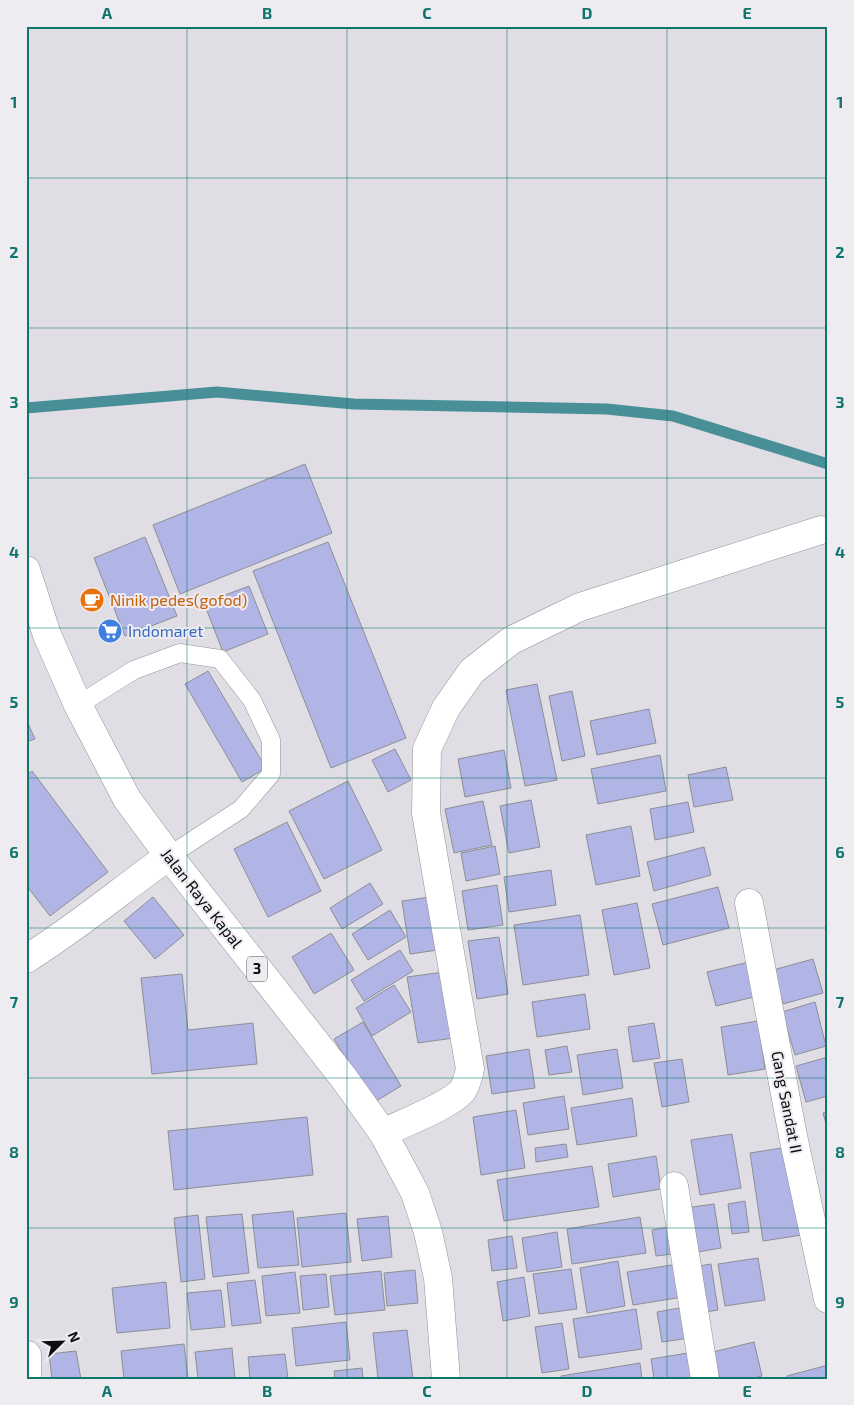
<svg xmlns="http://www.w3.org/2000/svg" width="854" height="1405" viewBox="0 0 854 1405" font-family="'Exo 2',sans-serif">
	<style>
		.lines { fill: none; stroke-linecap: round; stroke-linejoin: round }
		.stream { stroke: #498f98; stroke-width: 11 }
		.building { fill: #b0b5e6; stroke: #8d8e94 }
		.lane-casing { stroke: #949298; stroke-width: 19 }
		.street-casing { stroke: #949298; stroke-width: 29 }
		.highway-casing { stroke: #949298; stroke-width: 29 }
		.lane { stroke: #fff; stroke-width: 18 }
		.street { stroke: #fff; stroke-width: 28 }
		.highway { stroke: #fff; stroke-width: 28 }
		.grid { fill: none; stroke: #0f766e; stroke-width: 1; stroke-opacity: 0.55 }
		.labels { text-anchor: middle; stroke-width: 4; stroke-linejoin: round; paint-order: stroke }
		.shield { fill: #eeebf1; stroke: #504f52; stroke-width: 1 }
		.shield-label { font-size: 15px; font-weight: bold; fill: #0d0c0e }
		.food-label { font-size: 16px; fill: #c56008; stroke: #eeebf1; text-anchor: start }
		.shop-label { font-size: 16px; fill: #366cbe; stroke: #eeebf1; text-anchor: start }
		.street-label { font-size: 16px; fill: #0d0c0e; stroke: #eeebf1 }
		.neatline { fill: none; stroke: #0f766e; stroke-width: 2 }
		.grid-label { font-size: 16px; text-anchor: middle; font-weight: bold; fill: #0f766e }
	</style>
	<rect width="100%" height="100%" fill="#e0dee4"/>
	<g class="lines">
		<!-- stream -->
		<path class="stream" d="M26,408L217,392L354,404L607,409L673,416L828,464"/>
	</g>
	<!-- building -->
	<g class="building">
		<path d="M305,464L332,533L180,594L153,525Z"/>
		<path d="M145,537L177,616L125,636L94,558Z"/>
		<path d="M328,542L406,738L331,768L253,571Z"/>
		<path d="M249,586L268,634L223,652L204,603Z"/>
		<path d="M208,671L266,768L242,782L185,684Z"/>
		<path d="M537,684L557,780L525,786L506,690Z"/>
		<path d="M572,691L585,756L562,761L549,696Z"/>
		<path d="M649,709L656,743L597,755L590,721Z"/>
		<path d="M26,719L35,739L26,742Z"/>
		<path d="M395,749L411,780L388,792L372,760Z"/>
		<path d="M504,750L511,788L465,797L458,759Z"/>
		<path d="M660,755L666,791L598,804L591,769Z"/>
		<path d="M726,767L733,800L694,807L688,775Z"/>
		<path d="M32,771L108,872L50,916L26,885V776Z"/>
		<path d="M348,781L382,850L324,879L289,811Z"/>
		<path d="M531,800L540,847L509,853L500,806Z"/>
		<path d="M483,801L492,845L454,853L445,809Z"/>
		<path d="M688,802L694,832L655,840L650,809Z"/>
		<path d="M287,822L321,891L268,917L234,849Z"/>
		<path d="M631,826L640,876L596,885L586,835Z"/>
		<path d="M495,846L500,874L466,881L461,853Z"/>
		<path d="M704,847L711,875L654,891L647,862Z"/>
		<path d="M551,870L556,905L509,912L504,877Z"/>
		<path d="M370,883L383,904L342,929L330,908Z"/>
		<path d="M497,885L503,925L468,930L462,891Z"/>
		<path d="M718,887L729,928L663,945L652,904Z"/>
		<path d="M437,896L445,949L410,954L402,901Z"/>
		<path d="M153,897L184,935L155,959L124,921Z"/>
		<path d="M637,903L650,968L614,975L602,910Z"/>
		<path d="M390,910L406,937L368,960L352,934Z"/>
		<path d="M580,915L589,975L523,985L514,925Z"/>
		<path d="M331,933L354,970L314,994L292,957Z"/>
		<path d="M499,937L508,994L477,999L468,941Z"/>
		<path d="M400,950L413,971L364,1001L351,980Z"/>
		<path d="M813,959L823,993L783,1004L773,970Z"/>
		<path d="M749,962L758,996L716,1006L707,972Z"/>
		<path d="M451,971L461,1037L418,1043L407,977Z"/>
		<path d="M182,974L188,1030L253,1023L257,1064L152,1074L141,978Z"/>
		<path d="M394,985L411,1012L372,1036L356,1008Z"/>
		<path d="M585,994L590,1029L537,1037L532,1002Z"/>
		<path d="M815,1002L826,1046L795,1055L782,1012Z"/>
		<path d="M758,1021L765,1069L728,1075L721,1027Z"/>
		<path d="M363,1022L401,1086L373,1103L334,1039Z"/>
		<path d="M654,1023L660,1058L633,1062L628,1027Z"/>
		<path d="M567,1046L572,1072L549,1075L545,1050Z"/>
		<path d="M529,1049L535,1088L492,1094L486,1056Z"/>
		<path d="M617,1049L623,1088L583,1095L577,1055Z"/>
		<path d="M828,1057V1096L806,1102L796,1066Z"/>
		<path d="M682,1059L689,1102L662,1107L654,1063Z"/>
		<path d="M564,1096L569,1129L528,1135L523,1103Z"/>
		<path d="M632,1098L637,1136L577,1145L571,1108Z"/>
		<path d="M516,1110L525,1168L481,1175L473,1117Z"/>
		<path d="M828,1112V1131L823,1113Z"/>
		<path d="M307,1117L313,1175L174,1190L168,1131Z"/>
		<path d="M732,1134L741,1188L700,1195L691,1140Z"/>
		<path d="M566,1144L568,1157L536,1162L535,1148Z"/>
		<path d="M788,1147L802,1235L763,1241L750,1153Z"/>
		<path d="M656,1156L661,1189L613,1197L608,1164Z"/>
		<path d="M592,1166L599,1207L504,1221L497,1180Z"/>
		<path d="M745,1201L749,1232L732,1234L728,1204Z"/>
		<path d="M714,1204L721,1248L692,1253L685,1208Z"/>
		<path d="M293,1211L299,1265L258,1268L252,1215Z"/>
		<path d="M346,1213L351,1262L302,1267L297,1218Z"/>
		<path d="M242,1214L249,1273L213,1277L206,1217Z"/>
		<path d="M198,1215L205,1279L181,1282L174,1218Z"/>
		<path d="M388,1216L392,1257L362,1261L357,1219Z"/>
		<path d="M640,1217L646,1253L572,1264L567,1229Z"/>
		<path d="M675,1226L680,1253L656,1256L652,1230Z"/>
		<path d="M557,1232L562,1267L527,1272L522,1238Z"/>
		<path d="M512,1236L517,1268L492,1271L488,1240Z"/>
		<path d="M758,1258L765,1300L725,1306L718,1264Z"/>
		<path d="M618,1261L625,1306L587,1313L580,1268Z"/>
		<path d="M678,1264L683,1297L633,1305L627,1272Z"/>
		<path d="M711,1264L718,1310L700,1313L693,1267Z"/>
		<path d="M571,1269L577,1309L539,1314L533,1274Z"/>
		<path d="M415,1270L418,1303L387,1306L384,1273Z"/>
		<path d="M381,1271L385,1310L335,1315L330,1276Z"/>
		<path d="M295,1272L300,1313L266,1316L262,1276Z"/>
		<path d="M326,1274L329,1307L303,1310L300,1276Z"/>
		<path d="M524,1277L530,1316L503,1321L497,1282Z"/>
		<path d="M255,1280L261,1323L232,1326L227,1283Z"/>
		<path d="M166,1282L170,1328L117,1333L112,1288Z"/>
		<path d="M221,1290L225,1327L191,1330L187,1293Z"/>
		<path d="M685,1307L690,1338L662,1342L657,1312Z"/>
		<path d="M636,1309L642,1349L579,1358L573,1319Z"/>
		<path d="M346,1322L350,1360L296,1366L292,1328Z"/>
		<path d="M562,1323L569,1369L542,1373L535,1327Z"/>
		<path d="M407,1330L413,1379H378L373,1333Z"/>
		<path d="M754,1342L762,1376L749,1379H720L713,1352Z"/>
		<path d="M184,1344L188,1379H124L121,1351Z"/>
		<path d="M232,1348L235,1379H198L195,1352Z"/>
		<path d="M76,1351L81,1379H52L49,1354Z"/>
		<path d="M688,1353L692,1378L654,1379L651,1359Z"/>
		<path d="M285,1354L288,1379H250L248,1357Z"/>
		<path d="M640,1363L642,1379H562L561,1376Z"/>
		<path d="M828,1365V1379H787V1376Z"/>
		<path d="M362,1368L363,1379H335L334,1371Z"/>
	</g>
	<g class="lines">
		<defs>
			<path id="lane" d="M78,705L134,670L180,653L220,659L252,700L271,740V774L241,809L169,856"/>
			<g id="street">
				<path d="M749,903L793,1136L828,1299"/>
				<path d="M26,959C76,928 121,890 169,856"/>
				<path d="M383,1133C403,1123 449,1106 462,1091C467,1084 468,1077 470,1069L426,813L427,749L446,708L472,671L512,640L580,607L821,530"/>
				<path d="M674,1186L705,1379"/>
				<path d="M27,1355V1379"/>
			</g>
			<path id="highway" d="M26,570L47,635L78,705L127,799L169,856L343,1077L383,1133L415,1193L428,1232L438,1278L446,1379"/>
		</defs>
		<!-- lane casing -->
		<use href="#lane" class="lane-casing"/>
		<!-- street casing -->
		<use href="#street" class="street-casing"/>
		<!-- highway casing -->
		<use href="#highway" class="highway-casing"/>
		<!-- lane -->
		<use href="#lane" class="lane"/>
		<!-- street -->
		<use href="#street" class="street"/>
		<!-- highway -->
		<use href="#highway" class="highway"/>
	</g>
	<!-- grid -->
	<path class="grid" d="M187,26V1379M347,26V1379M507,26V1379M667,26V1379M26,178H828M26,328H828M26,478H828M26,628H828M26,778H828M26,928H828M26,1078H828M26,1228H828"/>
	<!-- icons -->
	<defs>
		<symbol id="cafe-disc" viewBox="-11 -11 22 22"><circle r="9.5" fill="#e8710a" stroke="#eeebf1"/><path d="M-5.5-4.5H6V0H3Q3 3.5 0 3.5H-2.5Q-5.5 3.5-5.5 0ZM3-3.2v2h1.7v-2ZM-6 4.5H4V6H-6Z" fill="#fff"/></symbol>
		<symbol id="supermarket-disc" viewBox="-11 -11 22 22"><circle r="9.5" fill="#3f7fe0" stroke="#eeebf1"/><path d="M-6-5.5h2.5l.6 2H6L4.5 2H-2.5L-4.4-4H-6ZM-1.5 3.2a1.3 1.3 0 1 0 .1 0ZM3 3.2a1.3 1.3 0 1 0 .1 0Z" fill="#fff"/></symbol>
	</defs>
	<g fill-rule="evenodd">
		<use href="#cafe-disc" x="78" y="586" width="28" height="28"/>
		<use href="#supermarket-disc" x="96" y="617" width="28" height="28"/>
	</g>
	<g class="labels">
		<!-- shield labels -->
		<rect class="shield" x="247" y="956.5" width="20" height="25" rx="4"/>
		<g class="shield-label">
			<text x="257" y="974">3</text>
		</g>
		<!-- food labels -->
		<g class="food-label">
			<text x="110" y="606">Ninik pedes(gofod)</text>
		</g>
		<!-- shop labels -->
		<g class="shop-label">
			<text x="128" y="637">Indomaret</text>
		</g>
		<!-- street labels -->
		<g class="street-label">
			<text transform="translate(202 898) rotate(52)" y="6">Jalan Raya Kapal</text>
			<text transform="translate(787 1102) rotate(79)" y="6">Gang Sandat II</text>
		</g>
	</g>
	<!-- border -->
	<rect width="854" height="1405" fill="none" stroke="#eeebf1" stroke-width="55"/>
	<!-- north arrow -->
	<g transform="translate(62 1342) rotate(67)" stroke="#eeebf1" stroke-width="4" paint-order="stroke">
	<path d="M0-4L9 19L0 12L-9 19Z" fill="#0d0c0e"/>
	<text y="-8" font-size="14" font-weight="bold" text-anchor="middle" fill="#0d0c0e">N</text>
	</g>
	<rect x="28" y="28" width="798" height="1350" class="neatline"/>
	<g class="grid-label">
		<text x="107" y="19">A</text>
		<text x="267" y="19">B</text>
		<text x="427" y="19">C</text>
		<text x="587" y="19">D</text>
		<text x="747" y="19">E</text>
		<text x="14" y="108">1</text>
		<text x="840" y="108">1</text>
		<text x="14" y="258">2</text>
		<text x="840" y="258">2</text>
		<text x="14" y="408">3</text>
		<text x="840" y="408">3</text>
		<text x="14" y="558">4</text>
		<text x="840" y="558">4</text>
		<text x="14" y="708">5</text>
		<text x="840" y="708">5</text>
		<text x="14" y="858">6</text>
		<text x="840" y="858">6</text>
		<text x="14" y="1008">7</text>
		<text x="840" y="1008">7</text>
		<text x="14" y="1158">8</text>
		<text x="840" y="1158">8</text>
		<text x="14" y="1308">9</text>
		<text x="840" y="1308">9</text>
		<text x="107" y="1397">A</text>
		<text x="267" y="1397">B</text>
		<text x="427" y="1397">C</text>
		<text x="587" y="1397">D</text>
		<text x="747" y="1397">E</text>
	</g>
</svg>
